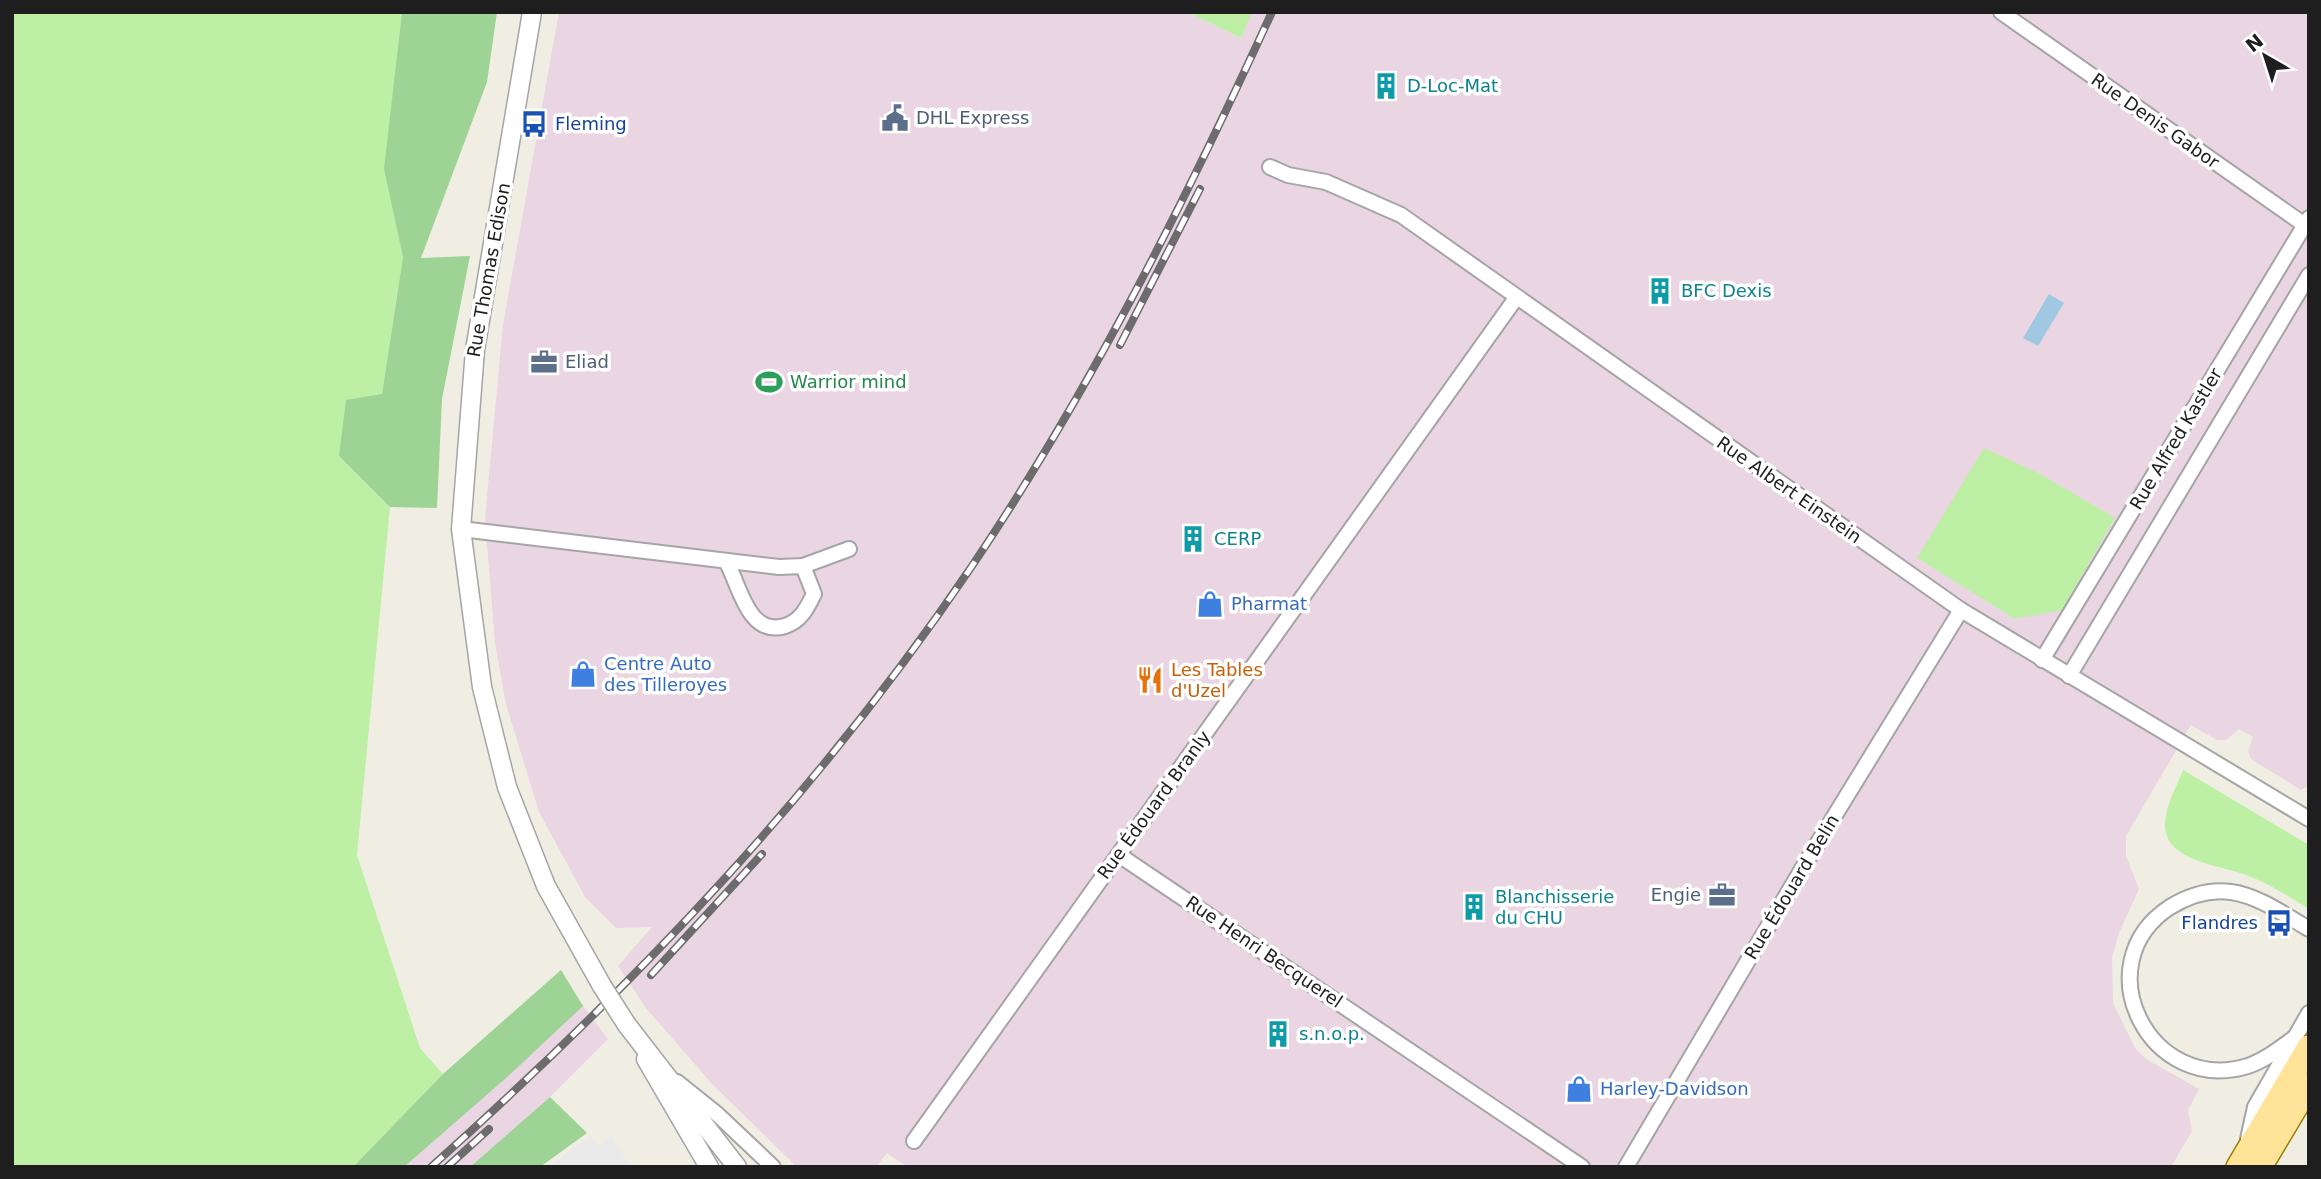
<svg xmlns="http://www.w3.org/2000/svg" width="2321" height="1179" viewBox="0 0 2321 1179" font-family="'DejaVu Sans',sans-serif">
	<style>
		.industrial { fill: #ead5e2 }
		.grass { fill: #bdefa5 }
		.forest { fill: #9dd394 }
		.parking { fill: #eaeaea }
		.water { fill: #a0c8e2 }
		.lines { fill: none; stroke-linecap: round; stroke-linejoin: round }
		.minor-casing { stroke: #a5a5a5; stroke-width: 18 }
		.tertiary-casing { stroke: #a5a5a5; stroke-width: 21 }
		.primary-casing { stroke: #987e00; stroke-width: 26 }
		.minor { stroke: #fff; stroke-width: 14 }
		.tertiary { stroke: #fff; stroke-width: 18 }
		.primary { stroke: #ffe399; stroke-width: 23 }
		.rail-casing { stroke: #6c6c6c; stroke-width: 8 }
		.rail { stroke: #fff; stroke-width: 5; stroke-dasharray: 16; stroke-linecap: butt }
		.tertiary-bridge-casing { stroke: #a5a5a5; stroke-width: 21; stroke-linecap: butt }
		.tertiary-bridge { stroke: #fff; stroke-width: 18 }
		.labels { text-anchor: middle; stroke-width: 7; stroke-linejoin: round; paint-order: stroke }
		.culture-label { font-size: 18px; fill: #0d838f; stroke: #fff; text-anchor: start }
		.service-label { font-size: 18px; fill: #4e5e75; stroke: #fff; text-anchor: start }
		.street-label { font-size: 18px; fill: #1e1e1e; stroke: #fff }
		.transit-label { font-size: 18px; fill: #164399; stroke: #fff; text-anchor: start }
		.leisure-label { font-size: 18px; fill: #27864d; stroke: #fff; text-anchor: start }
		.shop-label { font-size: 18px; fill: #366cbe; stroke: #fff; text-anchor: start }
		.food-label { font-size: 18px; fill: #c56008; stroke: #fff; text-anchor: start }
	</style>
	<rect width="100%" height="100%" fill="#f0eee3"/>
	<!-- industrial -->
	<g class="industrial">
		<path d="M559,12H1187L1241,38L1252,12H2309V785L2301,790L2251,759L2248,751L2253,737L2239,729L2226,740H2217L2191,725L2126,836V856L2139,889L2119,933L2112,957L2113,1003L2135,1048L2146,1059L2199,1089L2188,1110L2192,1131L2171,1167H908L887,1153L876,1167H797L712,1084L646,1008L618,966L652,927L616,928L585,897L539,812L506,704L495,643L485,518L503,325Z"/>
		<path d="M583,1006L608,1039L550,1097L470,1167H404Z"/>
	</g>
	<!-- grass -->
	<g class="grass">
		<path d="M12,12H402L385,169L403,257L382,394L339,456L390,507L357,855L420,1048L443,1074L353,1167H12Z"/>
		<path d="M1187,12H1252L1241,38Z"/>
		<path d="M1984,448L2040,474L2115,518L2062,610L2015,619L1917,558Z"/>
		<path d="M2183,770L2309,845V909C2290,897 2271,885 2251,877C2226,865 2169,864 2165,828C2164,808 2176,788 2183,770Z"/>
	</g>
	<!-- forest -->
	<g class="forest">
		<path d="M402,12H497L487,82L421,258L470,256L442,399L437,508L390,507L339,456L346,400L382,394L403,257L384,169Z"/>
		<path d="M561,970L583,1006L506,1078L404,1167H353L443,1074Z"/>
		<path d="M550,1097L587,1133L540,1167H470Z"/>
	</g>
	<!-- parking -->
	<path class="parking" d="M590,1135L598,1146L611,1136L631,1167H548Z"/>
	<!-- water -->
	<path class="water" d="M2049,294L2064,303L2038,346L2023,338Z"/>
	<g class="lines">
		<defs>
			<g id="minor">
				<path d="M2001,12L2309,228"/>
				<path d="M1270,167L1288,175L1326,182L1401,215L1961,610L2309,819"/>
				<path d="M461,529L779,567L803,566L849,549"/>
				<path d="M727,563C740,586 748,637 785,626C801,621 807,608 814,594L803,566"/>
				<path d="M2042,660L2309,218"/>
				<path d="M2069,676L2309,275"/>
				<path d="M1119,855L1582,1167"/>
				<path d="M2294,1038C2279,1049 2265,1060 2248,1066C2150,1096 2083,964 2170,907C2188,896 2210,889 2231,892C2259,896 2285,915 2309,929"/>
				<path d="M677,1082L717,1114L773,1167"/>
				<path d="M2248,1139L2255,1107L2309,1013"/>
				<path d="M914,1141L1516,298"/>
				<path d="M1626,1167L1808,859L1961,610"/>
			</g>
			<g id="tertiary">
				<path d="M532,12L475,350L461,529L482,687L507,787L546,886L602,986"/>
				<path d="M627,1025L737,1167"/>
				<path d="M646,1059L709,1167"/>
			</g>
			<g id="primary">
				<path d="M2238,1167L2309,1047"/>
				<path d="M2260,1167L2309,1085"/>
			</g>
		</defs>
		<!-- minor casing -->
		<use href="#minor" class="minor-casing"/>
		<!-- tertiary casing -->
		<use href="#tertiary" class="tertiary-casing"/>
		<!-- primary casing -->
		<use href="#primary" class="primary-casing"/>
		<!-- minor -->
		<use href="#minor" class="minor"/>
		<!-- tertiary -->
		<use href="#tertiary" class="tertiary"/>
		<!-- primary -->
		<use href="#primary" class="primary"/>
		<defs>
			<g id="rail">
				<path d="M1120,345L1200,189"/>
				<path d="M651,975L762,854"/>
				<path d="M431,1167C634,986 820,791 972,566C1090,391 1184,204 1272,12"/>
				<path d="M447,1167L489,1129"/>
			</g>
		</defs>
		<!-- rail casing -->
		<use href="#rail" class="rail-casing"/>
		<!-- rail -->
		<use href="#rail" class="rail"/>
		<defs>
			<path id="tertiary-bridge" d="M602,986L627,1025"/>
		</defs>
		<!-- tertiary-bridge casing -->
		<use href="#tertiary-bridge" class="tertiary-bridge-casing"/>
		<!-- tertiary-bridge -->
		<use href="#tertiary-bridge" class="tertiary-bridge"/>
	</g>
	<!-- icons -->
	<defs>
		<symbol id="building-bare" viewBox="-9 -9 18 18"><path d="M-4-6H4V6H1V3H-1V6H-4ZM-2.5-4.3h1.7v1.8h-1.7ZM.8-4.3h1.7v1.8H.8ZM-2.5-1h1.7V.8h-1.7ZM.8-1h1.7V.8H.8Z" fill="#0f9aa8" stroke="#fff" stroke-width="2.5" paint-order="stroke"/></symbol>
		<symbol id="civic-bare" viewBox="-9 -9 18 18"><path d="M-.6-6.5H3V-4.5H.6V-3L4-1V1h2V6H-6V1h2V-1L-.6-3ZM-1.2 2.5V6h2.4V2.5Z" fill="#5c6f8a" stroke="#fff" stroke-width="2.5" paint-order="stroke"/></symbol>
		<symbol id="bus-bare" viewBox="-9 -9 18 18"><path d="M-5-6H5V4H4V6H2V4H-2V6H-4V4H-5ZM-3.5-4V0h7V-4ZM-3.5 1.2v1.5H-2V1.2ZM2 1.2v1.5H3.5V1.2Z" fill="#1a4fb4" stroke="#fff" stroke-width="2.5" paint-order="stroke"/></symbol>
		<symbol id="office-bare" viewBox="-9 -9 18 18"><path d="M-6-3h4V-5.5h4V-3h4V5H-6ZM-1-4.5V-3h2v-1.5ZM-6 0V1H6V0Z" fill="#5c6f8a" stroke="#fff" stroke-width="2.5" paint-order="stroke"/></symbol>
		<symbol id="stadium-bare" viewBox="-9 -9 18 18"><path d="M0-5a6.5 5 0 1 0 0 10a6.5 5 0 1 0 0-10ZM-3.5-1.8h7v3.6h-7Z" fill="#2e9e5b" stroke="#fff" stroke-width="2.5" paint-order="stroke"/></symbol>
		<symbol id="shop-bare" viewBox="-9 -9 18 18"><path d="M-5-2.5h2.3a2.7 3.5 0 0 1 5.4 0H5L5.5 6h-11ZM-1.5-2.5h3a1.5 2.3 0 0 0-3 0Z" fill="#3f7fe0" stroke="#fff" stroke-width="2.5" paint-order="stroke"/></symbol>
		<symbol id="restaurant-bare" viewBox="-9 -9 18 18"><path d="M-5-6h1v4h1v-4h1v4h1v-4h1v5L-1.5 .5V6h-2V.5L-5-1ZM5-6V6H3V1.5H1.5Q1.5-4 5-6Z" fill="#e8710a" stroke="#fff" stroke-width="2.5" paint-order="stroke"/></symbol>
	</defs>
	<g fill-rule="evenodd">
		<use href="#building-bare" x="1367" y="67" width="38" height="38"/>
		<use href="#civic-bare" x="876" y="99" width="38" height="38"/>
		<use href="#bus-bare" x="515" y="105" width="38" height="38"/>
		<use href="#building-bare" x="1641" y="272" width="38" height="38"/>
		<use href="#office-bare" x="525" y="343" width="38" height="38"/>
		<use href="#stadium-bare" x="750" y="363" width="38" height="38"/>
		<use href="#building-bare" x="1174" y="520" width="38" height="38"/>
		<use href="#shop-bare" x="1191" y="585" width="38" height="38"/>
		<use href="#shop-bare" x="564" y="655" width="38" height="38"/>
		<use href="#restaurant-bare" x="1131" y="661" width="38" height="38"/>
		<use href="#office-bare" x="1703" y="876" width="38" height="38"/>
		<use href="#building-bare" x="1455" y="888" width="38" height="38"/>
		<use href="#bus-bare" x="2260" y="904" width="38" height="38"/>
		<use href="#building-bare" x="1259" y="1015" width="38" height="38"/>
		<use href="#shop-bare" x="1560" y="1070" width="38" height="38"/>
	</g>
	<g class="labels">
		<!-- culture labels -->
		<g class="culture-label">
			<text x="1407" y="92">D-Loc-Mat</text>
			<text x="1681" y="297">BFC Dexis</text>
			<text x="1214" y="545">CERP</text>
			<text x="1495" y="903">Blanchisserie<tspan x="1495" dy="21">du CHU</tspan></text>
			<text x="1299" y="1040">s.n.o.p.</text>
		</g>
		<!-- service labels -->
		<g class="service-label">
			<text x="916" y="124">DHL Express</text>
			<text x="565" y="368">Eliad</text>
			<text x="1701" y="901" text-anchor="end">Engie</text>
		</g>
		<!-- street labels -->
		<g class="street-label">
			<text transform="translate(2155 121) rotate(35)" y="6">Rue Denis Gabor</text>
			<text transform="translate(489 270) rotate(-80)" y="6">Rue Thomas Edison</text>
			<text transform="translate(2176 439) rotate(-59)" y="6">Rue Alfred Kastler</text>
			<text transform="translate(1789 490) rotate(35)" y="6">Rue Albert Einstein</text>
			<text transform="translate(1154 805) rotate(-54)" y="6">Rue Édouard Branly</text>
			<text transform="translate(1792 887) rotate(-59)" y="6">Rue Édouard Belin</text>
			<text transform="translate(1264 952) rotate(34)" y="6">Rue Henri Becquerel</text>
		</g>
		<!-- transit labels -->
		<g class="transit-label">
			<text x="555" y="130">Fleming</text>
			<text x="2258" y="929" text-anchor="end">Flandres</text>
		</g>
		<!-- leisure labels -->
		<g class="leisure-label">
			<text x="790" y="388">Warrior mind</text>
		</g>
		<!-- shop labels -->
		<g class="shop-label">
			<text x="1231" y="610">Pharmat</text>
			<text x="604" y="670">Centre Auto<tspan x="604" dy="21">des Tilleroyes</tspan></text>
			<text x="1600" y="1095">Harley-Davidson</text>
		</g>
		<!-- food labels -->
		<g class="food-label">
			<text x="1171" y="676">Les Tables<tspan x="1171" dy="21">d'Uzel</tspan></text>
		</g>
	</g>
	<!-- border -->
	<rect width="2321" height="1179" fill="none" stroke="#1e1e1e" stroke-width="28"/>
	<!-- north arrow -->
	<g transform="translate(2265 56) rotate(321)" stroke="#ffffff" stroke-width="5" paint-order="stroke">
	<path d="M0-5L12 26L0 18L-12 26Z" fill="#1e1e1e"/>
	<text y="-10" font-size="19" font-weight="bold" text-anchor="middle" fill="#1e1e1e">N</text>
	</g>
</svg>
